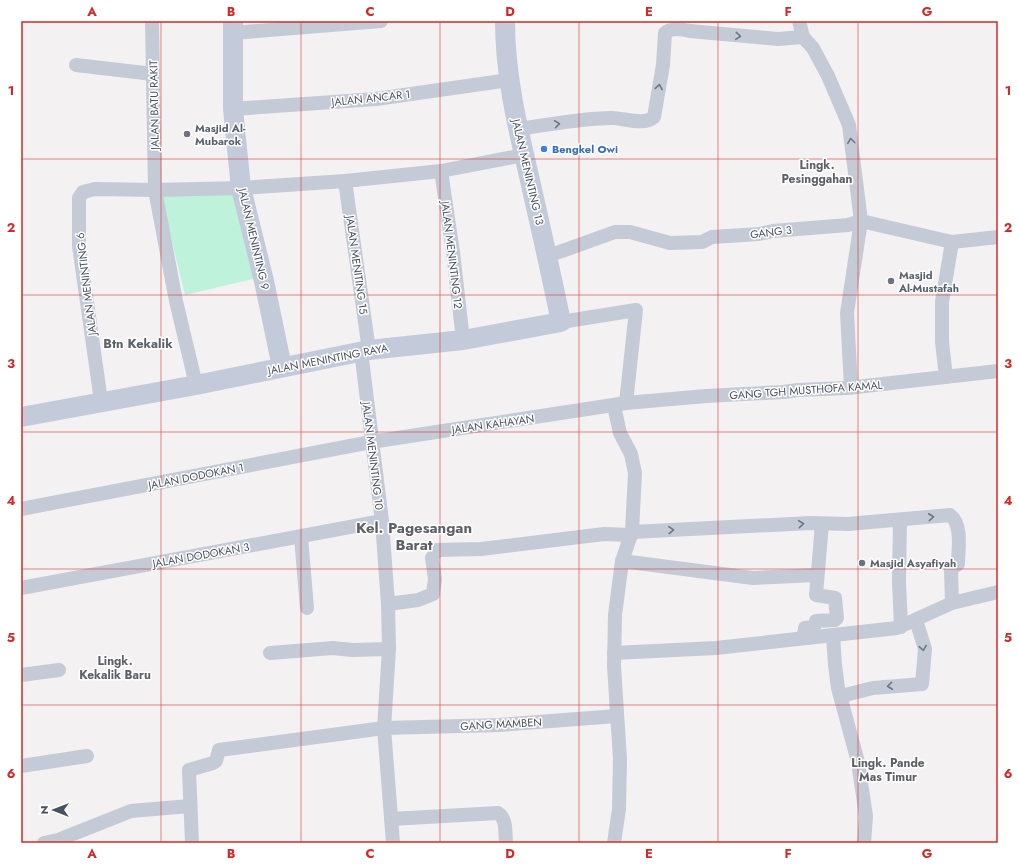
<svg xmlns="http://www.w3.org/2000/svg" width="1019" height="864" viewBox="0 0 1019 864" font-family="Jost,sans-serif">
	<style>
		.green { fill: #bef2da }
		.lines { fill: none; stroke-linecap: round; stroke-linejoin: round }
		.street { stroke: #c4cbd6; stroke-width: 14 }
		.secondary { stroke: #c3cbda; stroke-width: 20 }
		.oneway { stroke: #6d7683 }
		.grid { fill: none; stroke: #d62828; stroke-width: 1; stroke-opacity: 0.55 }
		.worship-dot { fill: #6b7280; stroke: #fff; stroke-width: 1.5 }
		.shop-dot { fill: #3f7fe0; stroke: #fff; stroke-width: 1.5 }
		.labels { text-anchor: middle; stroke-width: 3; stroke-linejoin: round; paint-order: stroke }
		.street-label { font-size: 11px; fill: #485160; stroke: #fff }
		.worship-label { font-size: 11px; font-weight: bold; fill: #5b616d; stroke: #fff; text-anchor: start }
		.shop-label { font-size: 11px; font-weight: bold; fill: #366cbe; stroke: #fff; text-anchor: start }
		.neighbourhood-label { font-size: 12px; font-weight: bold; fill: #5d6066; stroke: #fff }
		.quarter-label { font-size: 13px; font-weight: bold; fill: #5d6066; stroke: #fff }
		.district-label { font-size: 15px; font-weight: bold; fill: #5d6066; stroke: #fff }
		.neatline { fill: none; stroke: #d62828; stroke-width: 1.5 }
		.grid-label { font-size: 13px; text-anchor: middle; font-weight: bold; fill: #d62828 }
	</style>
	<rect width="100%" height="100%" fill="#f3f1f1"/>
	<!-- green -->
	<path class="green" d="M236,190L257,278L185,295L161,196Z"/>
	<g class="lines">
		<!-- street -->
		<g class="street">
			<path d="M152,21L155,190L176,301L196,385"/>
			<path d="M799,21L803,37L813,48L828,76L849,125L861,221L847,313L851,387"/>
			<path d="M233,33L381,21"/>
			<path d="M76,65L153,74"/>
			<path d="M233,109L376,99L509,80"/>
			<path d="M518,129C549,125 581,118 612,118C624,118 644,126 654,117L663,65L665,33C671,27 682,29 690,31L778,39L803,37"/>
			<path d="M441,171L453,252L463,340"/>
			<path d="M345,181L369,350"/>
			<path d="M548,256L615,232H630L670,243L702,242L712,237L759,234L773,231L848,225L861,221L952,242L998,237"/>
			<path d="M561,322L636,310L626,403"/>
			<path d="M361,351L382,521L388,604L389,649L384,728L393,843"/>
			<path d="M946,377L942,342V302L952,242"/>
			<path d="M101,401L79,246V198L83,192L95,189L155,190L241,188L345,181L441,171L524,155"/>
			<path d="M614,406L620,433L631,454L635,473L632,532L622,561L615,615L614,666L620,759L619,809L614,843"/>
			<path d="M21,509L371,442L626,403L706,396L784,392L798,390L847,388L998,371"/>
			<path d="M900,520L899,582L901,627"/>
			<path d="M632,532L811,523L848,524L950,515C963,525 958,550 958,564L951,569L952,603"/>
			<path d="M301,537L307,608"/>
			<path d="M622,561L753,578L817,575"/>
			<path d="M21,588L382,521"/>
			<path d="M388,604L418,600L433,594L435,579L432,558L437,550L481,549L604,534L632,535"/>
			<path d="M833,635L835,665L838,688L858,762L866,816L864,843"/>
			<path d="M808,638V633H804L805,628L814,627L816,621L835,620L837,618L835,598L816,595L822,524"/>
			<path d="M270,653L333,648L352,650L389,649"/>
			<path d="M614,653L716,648L897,628L952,603L998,592"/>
			<path d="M21,675L59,670"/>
			<path d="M841,696L873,688L922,684L925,649L916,620"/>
			<path d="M21,766L87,756"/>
			<path d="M391,819L498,813C507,819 505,832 506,843"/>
			<path d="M44,843L58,840L131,811L190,806"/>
			<path d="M192,843L189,770L213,763L216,761L219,750L384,728L499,725L617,716"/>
		</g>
		<!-- secondary -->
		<g class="secondary">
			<path d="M233,21V109L241,188L264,281L282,367"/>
			<path d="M21,417L196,385L369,350L463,340L561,322C551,273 540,225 529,176C517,125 505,74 505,21"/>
		</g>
	</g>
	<!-- one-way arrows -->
	<defs><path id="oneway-chevron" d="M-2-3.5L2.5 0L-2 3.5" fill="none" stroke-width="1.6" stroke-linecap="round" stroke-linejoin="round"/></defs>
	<g class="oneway">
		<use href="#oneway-chevron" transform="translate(738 36) rotate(5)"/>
		<use href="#oneway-chevron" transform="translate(659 87) rotate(-80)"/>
		<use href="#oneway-chevron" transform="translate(557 124) rotate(-8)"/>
		<use href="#oneway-chevron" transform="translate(851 141) rotate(-97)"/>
		<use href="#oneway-chevron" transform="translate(931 517) rotate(-6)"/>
		<use href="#oneway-chevron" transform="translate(801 524) rotate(-5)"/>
		<use href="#oneway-chevron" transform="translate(671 530) rotate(-3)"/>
		<use href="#oneway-chevron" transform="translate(923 648) rotate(81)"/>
		<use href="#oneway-chevron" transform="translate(890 686) rotate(174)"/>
	</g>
	<!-- grid -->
	<path class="grid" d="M161,21V843M301,21V843M440,21V843M579,21V843M718,21V843M858,21V843M21,159H998M21,295H998M21,432H998M21,569H998M21,705H998"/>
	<!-- markers -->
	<g class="worship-dot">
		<circle cx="187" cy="134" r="4"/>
		<circle cx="891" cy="281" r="4"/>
		<circle cx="862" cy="563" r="4"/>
	</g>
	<circle class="shop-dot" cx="544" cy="149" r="4"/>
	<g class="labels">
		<!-- street labels -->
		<g class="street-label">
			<text transform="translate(371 98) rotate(-6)" y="4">JALAN ANCAR 1</text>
			<text transform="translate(154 105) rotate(-91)" y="4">JALAN BATU RAKIT</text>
			<text transform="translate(528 172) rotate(77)" y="4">JALAN MENINTING 13</text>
			<text transform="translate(771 232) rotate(-7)" y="4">GANG 3</text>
			<text transform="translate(254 239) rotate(77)" y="4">JALAN MENINTING 9</text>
			<text transform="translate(452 255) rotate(83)" y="4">JALAN MENINTING 12</text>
			<text transform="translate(357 265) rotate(82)" y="4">JALAN MENITING 15</text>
			<text transform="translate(86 284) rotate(-97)" y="4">JALAN MENINTING 6</text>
			<text transform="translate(328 359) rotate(-11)" y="4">JALAN MENINTING RAYA</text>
			<text transform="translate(806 390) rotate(-4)" y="4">GANG TGH MUSTHOFA KAMAL</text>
			<text transform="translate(493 424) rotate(-8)" y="4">JALAN KAHAYAN</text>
			<text transform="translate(373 456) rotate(83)" y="4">JALAN MENINTING 10</text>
			<text transform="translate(196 476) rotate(-11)" y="4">JALAN DODOKAN 1</text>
			<text transform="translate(201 555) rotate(-10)" y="4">JALAN DODOKAN 3</text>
			<text transform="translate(501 724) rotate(-3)" y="4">GANG MAMBEN</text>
		</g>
		<!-- worship labels -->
		<g class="worship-label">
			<text x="195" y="132">Masjid Al-<tspan x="195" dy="13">Mubarok</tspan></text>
			<text x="899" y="279">Masjid<tspan x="899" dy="13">Al-Mustafah</tspan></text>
			<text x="870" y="567">Masjid Asyafiyah</text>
		</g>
		<!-- shop labels -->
		<g class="shop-label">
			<text x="552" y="153">Bengkel Owi</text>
		</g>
		<!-- neighbourhood labels -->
		<g class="neighbourhood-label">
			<text x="817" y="169">Lingk.<tspan x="817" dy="14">Pesinggahan</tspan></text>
			<text x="115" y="665">Lingk.<tspan x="115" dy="14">Kekalik Baru</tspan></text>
			<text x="888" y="767">Lingk. Pande<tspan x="888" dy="14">Mas Timur</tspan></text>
		</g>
		<!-- quarter labels -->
		<g class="quarter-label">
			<text x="138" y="348">Btn Kekalik</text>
		</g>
		<!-- district labels -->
		<g class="district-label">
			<text x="414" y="533">Kel. Pagesangan<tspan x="414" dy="17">Barat</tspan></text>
		</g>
	</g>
	<!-- border -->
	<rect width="1019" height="864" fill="none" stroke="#ffffff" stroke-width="44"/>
	<!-- north arrow -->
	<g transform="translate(54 810) rotate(270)" stroke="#ffffff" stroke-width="3" paint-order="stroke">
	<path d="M0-3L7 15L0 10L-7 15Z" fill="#485160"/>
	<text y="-6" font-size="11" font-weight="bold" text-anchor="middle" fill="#485160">N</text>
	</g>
	<rect x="22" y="22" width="975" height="820" class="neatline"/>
	<g class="grid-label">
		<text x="92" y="16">A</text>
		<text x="231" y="16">B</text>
		<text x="370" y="16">C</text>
		<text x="510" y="16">D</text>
		<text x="649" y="16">E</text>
		<text x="788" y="16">F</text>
		<text x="927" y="16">G</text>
		<text x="11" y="95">1</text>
		<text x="1008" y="95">1</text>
		<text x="11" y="232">2</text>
		<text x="1008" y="232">2</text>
		<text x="11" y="368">3</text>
		<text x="1008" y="368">3</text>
		<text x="11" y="505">4</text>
		<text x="1008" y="505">4</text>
		<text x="11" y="642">5</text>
		<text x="1008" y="642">5</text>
		<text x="11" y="778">6</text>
		<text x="1008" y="778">6</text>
		<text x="92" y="858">A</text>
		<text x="231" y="858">B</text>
		<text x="370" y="858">C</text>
		<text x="510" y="858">D</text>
		<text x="649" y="858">E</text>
		<text x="788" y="858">F</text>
		<text x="927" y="858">G</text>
	</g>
</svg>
